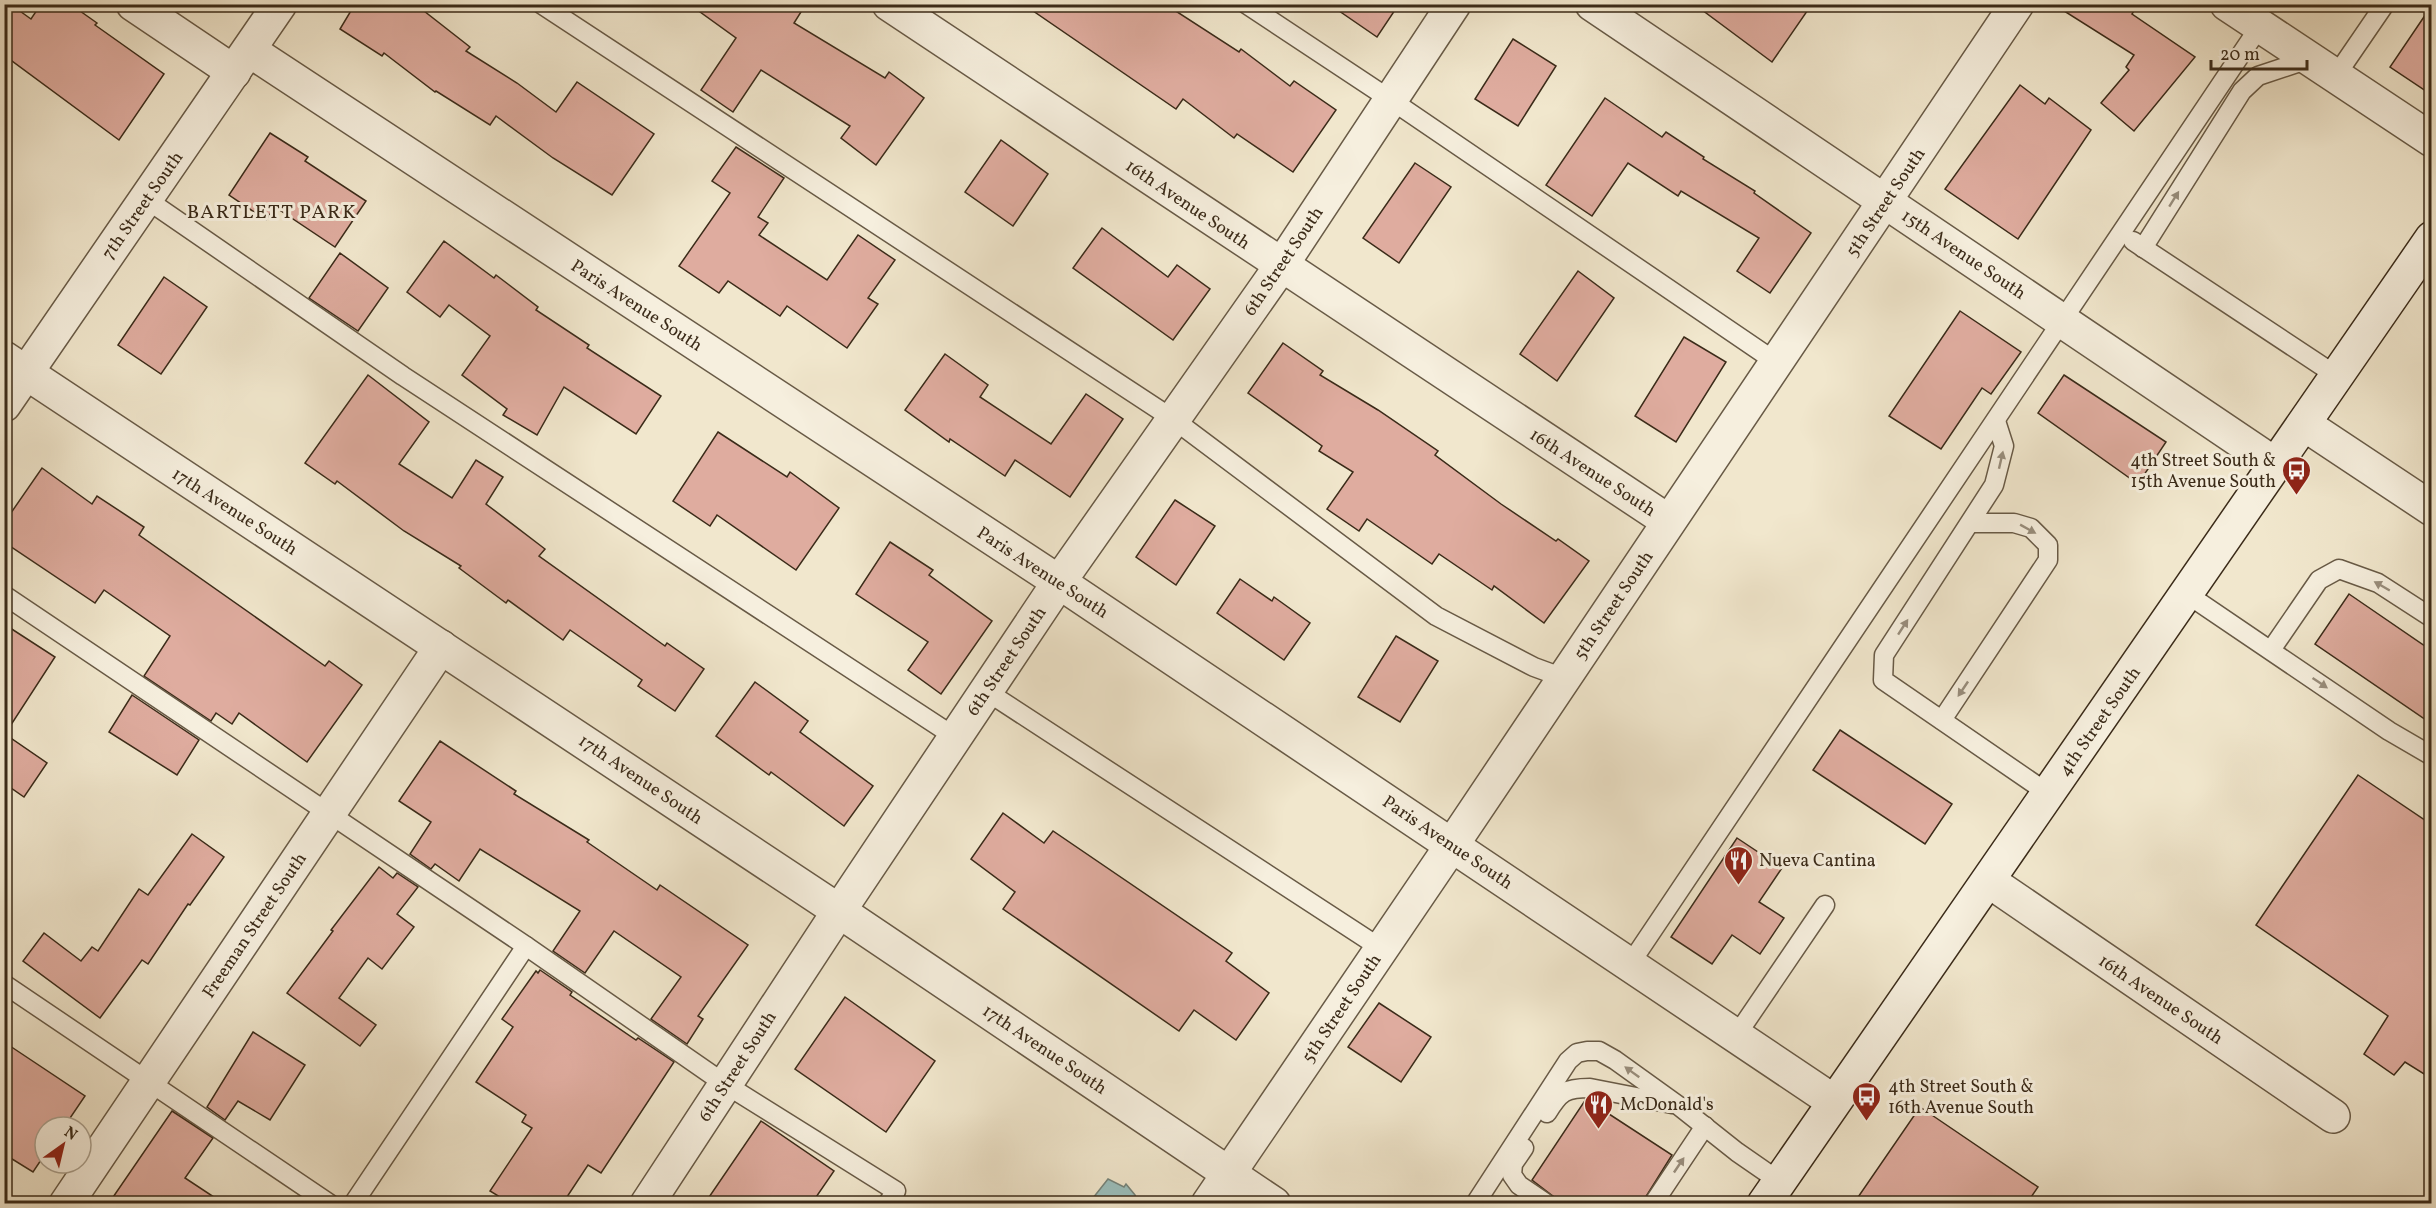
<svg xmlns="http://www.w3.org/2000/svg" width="2436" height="1208" viewBox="0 0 2436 1208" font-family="Vollkorn,serif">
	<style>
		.water { fill: #9bbfbc; stroke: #75847b; stroke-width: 1.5 }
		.building { fill: #dfac9f; stroke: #3b2b19; stroke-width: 1.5 }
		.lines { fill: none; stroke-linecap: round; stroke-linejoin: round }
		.lane-casing { stroke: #685a46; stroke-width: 21 }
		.street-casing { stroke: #685a46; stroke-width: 36 }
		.secondary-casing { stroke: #3b2b19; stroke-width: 36 }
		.lane { stroke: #f6efde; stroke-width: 18 }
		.street { stroke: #f6efde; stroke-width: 33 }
		.secondary { stroke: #f6efde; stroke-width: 33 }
		.oneway { fill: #988d7c }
		.labels { text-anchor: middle; stroke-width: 6; stroke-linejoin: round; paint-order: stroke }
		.street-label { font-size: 18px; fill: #3b2b19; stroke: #f6efde }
		.poi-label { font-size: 18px; fill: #3b2b19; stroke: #f6efde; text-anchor: start }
		.neighbourhood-label { font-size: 20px; letter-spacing: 1.5px; fill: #3b2b19; stroke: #f6efde }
	</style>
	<rect width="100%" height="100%" fill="#f1e7cd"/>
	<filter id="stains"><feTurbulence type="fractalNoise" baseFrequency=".00333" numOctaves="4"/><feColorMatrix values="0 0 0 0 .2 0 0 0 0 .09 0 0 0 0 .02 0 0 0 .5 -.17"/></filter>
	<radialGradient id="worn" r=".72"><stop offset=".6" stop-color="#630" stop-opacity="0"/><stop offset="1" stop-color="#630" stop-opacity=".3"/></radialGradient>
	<!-- water -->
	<path class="water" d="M1108,1179L1124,1187L1126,1184L1135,1195L1138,1203H1089Z"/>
	<!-- building -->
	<g class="building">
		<path d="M4,4H10L31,19L41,4H70L97,23L95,25L164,74L119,140L4,55Z"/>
		<path d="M355,4H415L470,47L466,51L517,83L556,112L577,82L654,134L612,195L553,158L496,116L490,125L436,91L435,92L384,53L382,56L340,29Z"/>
		<path d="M689,4H806L794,23L885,78L889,72L924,98L876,165L841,138L850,126L761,70L733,112L701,90L736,38Z"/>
		<path d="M1023,4H1165L1239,52L1241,49L1290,86L1294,81L1336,110L1293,172L1237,134L1234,138L1183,99L1176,109Z"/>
		<path d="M1329,4H1399L1377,37Z"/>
		<path d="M1694,4H1812L1772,62Z"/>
		<path d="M2053,4H2138L2132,14L2195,57L2134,131L2101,103L2129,70L2126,67L2134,55Z"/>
		<path d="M2432,5V95L2390,67Z"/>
		<path d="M1513,39L1556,66L1518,126L1475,99Z"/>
		<path d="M2020,85L2045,104L2049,98L2091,130L2018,239L1945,189Z"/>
		<path d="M1605,98L1662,137L1666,132L1704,157L1703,159L1755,191L1754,193L1811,233L1770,293L1737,271L1759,238L1681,191L1678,196L1628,163L1592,216L1546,185Z"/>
		<path d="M270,133L308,157L305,161L366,201L335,247L275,207L266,220L229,195Z"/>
		<path d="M1001,140L1048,174L1013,226L965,192Z"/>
		<path d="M736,147L784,178L758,217L768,223L759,235L827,280L858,235L895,260L868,298L878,304L847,348L787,306L780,316L728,281L719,293L679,266L730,193L712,181Z"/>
		<path d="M1415,163L1451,187L1399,263L1363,238Z"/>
		<path d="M1102,228L1168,277L1177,265L1210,289L1173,340L1073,268Z"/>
		<path d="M444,241L494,278L496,275L538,307L536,310L589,345L587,348L661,396L636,434L564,387L537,435L503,415L507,409L462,375L490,336L449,305L440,317L407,292Z"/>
		<path d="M340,253L388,288L358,331L309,298Z"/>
		<path d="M1578,271L1614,298L1557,381L1520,354Z"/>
		<path d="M164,277L207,307L161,374L118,345Z"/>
		<path d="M1960,311L2021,352L1991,394L1982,388L1941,449L1889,416Z"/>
		<path d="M1684,337L1726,362L1676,442L1635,416Z"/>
		<path d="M1283,343L1323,371L1320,375L1378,410L1438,451L1435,455L1501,504L1556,541L1558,539L1589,561L1544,623L1494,586L1492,590L1439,554L1432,564L1367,519L1359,531L1327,509L1353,472L1319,451L1322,446L1248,393Z"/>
		<path d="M945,354L988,385L980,397L1051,444L1086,394L1123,419L1070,497L1015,460L1005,476L950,439L949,442L905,410Z"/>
		<path d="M368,375L429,422L399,464L452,498L476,460L503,477L486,504L545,549L539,556L665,646L667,643L704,669L675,711L638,686L642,680L570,630L563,640L508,600L506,603L459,568L461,566L404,531L337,481L335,484L305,463Z"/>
		<path d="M2064,375L2166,442L2138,484L2038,413Z"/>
		<path d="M718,432L787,477L790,472L839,508L796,570L717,515L710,526L673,501Z"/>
		<path d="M42,468L92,504L97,496L144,527L139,535L325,666L329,661L362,685L307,762L239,713L232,724L216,713L211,721L144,676L170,636L104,590L95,603L4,542V523Z"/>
		<path d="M1175,500L1215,526L1176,585L1136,557Z"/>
		<path d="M890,542L933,570L929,575L992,621L941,694L908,670L928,642L856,594Z"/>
		<path d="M1240,579L1272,601L1274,597L1310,623L1284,660L1217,613Z"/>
		<path d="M2349,594L2432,651V724L2315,644Z"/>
		<path d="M4,624L55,657L5,734L47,763L24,797L4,783Z"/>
		<path d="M1396,636L1438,661L1400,722L1358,697Z"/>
		<path d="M755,682L808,721L800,732L873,786L844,826L771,772L769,775L716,736Z"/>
		<path d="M132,695L199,740L177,775L109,732Z"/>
		<path d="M1840,730L1952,804L1925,844L1813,770Z"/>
		<path d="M440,741L516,791L514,794L589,840L587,842L657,890L660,885L748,945L698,1016L703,1019L687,1044L651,1019L681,977L614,931L585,973L553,951L580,911L480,849L459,881L435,864L431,869L410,854L431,822L399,801Z"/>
		<path d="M2358,775L2432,825V1079L2405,1062L2394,1075L2364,1054L2388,1016L2256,925Z"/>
		<path d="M1003,813L1044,843L1053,831L1232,953L1226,961L1269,993L1236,1040L1194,1010L1179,1031L1003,909L1015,892L971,859Z"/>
		<path d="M192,834L224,857L190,905L188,904L148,964L142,960L100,1018L23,961L44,933L81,961L92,947L98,951L139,889L148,895Z"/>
		<path d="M1737,838L1782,868L1759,902L1784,918L1760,954L1732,935L1712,964L1671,937Z"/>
		<path d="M379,867L393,878L397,873L418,887L397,914L414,927L382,969L368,958L339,998L376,1025L360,1046L287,993L333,931L331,930Z"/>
		<path d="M540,970L572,992L570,995L636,1040L638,1038L674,1062L601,1173L588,1165L563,1203H510L490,1191L532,1128L522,1122L526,1115L476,1082L513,1027L502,1019L536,971L538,973Z"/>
		<path d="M845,997L935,1061L886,1132L795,1069Z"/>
		<path d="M1379,1003L1431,1037L1401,1082L1348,1047Z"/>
		<path d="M253,1032L305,1065L270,1120L238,1101L225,1120L207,1107Z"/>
		<path d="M4,1042L85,1096L64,1127H45V1154L33,1172L4,1154Z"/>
		<path d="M1586,1099L1672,1155L1642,1203H1562L1532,1180Z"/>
		<path d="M1920,1107L2038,1187L2027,1203H1854Z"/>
		<path d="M172,1111L213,1138L185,1178L223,1203H109Z"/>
		<path d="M761,1121L834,1171L812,1203H705Z"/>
	</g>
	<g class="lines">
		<defs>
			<g id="lane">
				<path d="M541,4L1173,419L1436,616L1534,667L1564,678"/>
				<path d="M1246,4L1391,100L1776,362"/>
				<path d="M2335,77L2385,4"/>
				<path d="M146,199L403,376L955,737"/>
				<path d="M2133,241L2337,376"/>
				<path d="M2143,248L2242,91L2258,76L2309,59"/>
				<path d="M1996,421L2004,446L1994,485L1884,655L1883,680L2049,794"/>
				<path d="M2187,594L2389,731L2432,756"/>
				<path d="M4,595L526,946L725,1084L896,1191L887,1204"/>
				<path d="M2271,650L2319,580L2339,569L2378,583L2432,618"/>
				<path d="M986,691L1382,949"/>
				<path d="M1942,720L2048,560V545L2031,528L2014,523H1972"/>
				<path d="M1630,964L2260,26"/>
				<path d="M4,984L330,1204"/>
				<path d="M1736,1036L1825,905"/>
				<path d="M1547,1113C1560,1092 1565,1088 1590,1088L1672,1104"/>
				<path d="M1524,1148L1513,1164L1512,1175L1519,1185L1547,1204"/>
				<path d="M353,1204L526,946"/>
				<path d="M1475,1204L1568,1061L1577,1053L1587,1051H1599L1615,1060L1679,1106L1737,1152L1779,1181"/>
				<path d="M1653,1204L1705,1126"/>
			</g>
			<g id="street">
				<path d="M133,4L234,72"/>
				<path d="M889,4L1668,521"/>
				<path d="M1592,4L2276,465"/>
				<path d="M2227,4L2432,140"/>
				<path d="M249,50L1059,582L1833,1101"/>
				<path d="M4,358L839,911L1274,1204"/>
				<path d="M4,405L280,4"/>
				<path d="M2304,424L2432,509"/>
				<path d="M1989,881L2333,1116"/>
				<path d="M66,1204L441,647"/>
				<path d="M647,1204L839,911L1059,582L1281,266L1454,4"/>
				<path d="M1208,1204L1452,845L2017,4"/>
			</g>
			<path id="secondary" d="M1764,1204L2432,238"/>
		</defs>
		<!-- lane casing -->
		<use href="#lane" class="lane-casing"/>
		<!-- street casing -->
		<use href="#street" class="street-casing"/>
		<!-- secondary casing -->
		<use href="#secondary" class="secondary-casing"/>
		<!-- lane -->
		<use href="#lane" class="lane"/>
		<!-- street -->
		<use href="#street" class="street"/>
		<!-- secondary -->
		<use href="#secondary" class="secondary"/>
	</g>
	<!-- one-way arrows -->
	<defs><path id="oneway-solid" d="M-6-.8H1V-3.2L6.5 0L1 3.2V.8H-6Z" transform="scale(1.5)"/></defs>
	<g class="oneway">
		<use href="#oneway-solid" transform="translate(2174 199) rotate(-58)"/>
		<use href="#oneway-solid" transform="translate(2001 460) rotate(-77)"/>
		<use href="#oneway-solid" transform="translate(2028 529) rotate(29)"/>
		<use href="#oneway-solid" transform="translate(2382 586) rotate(-150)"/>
		<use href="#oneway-solid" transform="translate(1903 627) rotate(-57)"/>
		<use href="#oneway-solid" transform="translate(2320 683) rotate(34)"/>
		<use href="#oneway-solid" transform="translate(1963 689) rotate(124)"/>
		<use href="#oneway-solid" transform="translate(1632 1072) rotate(-144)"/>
		<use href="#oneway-solid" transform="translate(1679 1165) rotate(-56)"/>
	</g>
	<!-- icons -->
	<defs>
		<symbol id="bus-pin" viewBox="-11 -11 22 30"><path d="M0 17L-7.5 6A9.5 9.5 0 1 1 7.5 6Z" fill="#8f2418" stroke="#f6efde"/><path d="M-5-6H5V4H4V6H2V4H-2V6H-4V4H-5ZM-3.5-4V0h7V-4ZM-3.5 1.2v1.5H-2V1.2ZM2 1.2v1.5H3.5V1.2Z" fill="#fff"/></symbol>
		<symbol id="restaurant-pin" viewBox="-11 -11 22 30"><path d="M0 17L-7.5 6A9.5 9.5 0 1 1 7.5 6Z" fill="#8f2418" stroke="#f6efde"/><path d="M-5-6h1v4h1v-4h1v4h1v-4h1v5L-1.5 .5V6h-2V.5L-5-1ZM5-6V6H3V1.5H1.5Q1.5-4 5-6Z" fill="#fff"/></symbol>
	</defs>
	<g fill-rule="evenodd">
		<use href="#bus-pin" x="2280" y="454" width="33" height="45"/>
		<use href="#restaurant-pin" x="1722" y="844" width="33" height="45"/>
		<use href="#bus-pin" x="1850" y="1080" width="33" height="45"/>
		<use href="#restaurant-pin" x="1582" y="1088" width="33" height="45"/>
	</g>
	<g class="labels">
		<!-- street labels -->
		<g class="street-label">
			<text transform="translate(1885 202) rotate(-56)" y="6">5th Street South</text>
			<text transform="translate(1188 204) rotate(34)" y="6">16th Avenue South</text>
			<text transform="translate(142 205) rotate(-55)" y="6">7th Street South</text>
			<text transform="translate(1964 254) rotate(34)" y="6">15th Avenue South</text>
			<text transform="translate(1283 261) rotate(-56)" y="6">6th Street South</text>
			<text transform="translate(637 305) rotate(33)" y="6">Paris Avenue South</text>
			<text transform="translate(1593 472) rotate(33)" y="6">16th Avenue South</text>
			<text transform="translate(235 511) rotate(33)" y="6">17th Avenue South</text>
			<text transform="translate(1043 572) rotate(33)" y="6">Paris Avenue South</text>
			<text transform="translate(1613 605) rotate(-56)" y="6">5th Street South</text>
			<text transform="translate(1006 661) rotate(-56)" y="6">6th Street South</text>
			<text transform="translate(2099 721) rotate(-55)" y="6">4th Street South</text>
			<text transform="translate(641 779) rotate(34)" y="6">17th Avenue South</text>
			<text transform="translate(1448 842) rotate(34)" y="6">Paris Avenue South</text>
			<text transform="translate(254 925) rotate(-56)" y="6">Freeman Street South</text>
			<text transform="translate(2161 999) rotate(34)" y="6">16th Avenue South</text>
			<text transform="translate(1341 1008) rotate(-56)" y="6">5th Street South</text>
			<text transform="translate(1045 1049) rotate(34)" y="6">17th Avenue South</text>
			<text transform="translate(737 1066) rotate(-57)" y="6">6th Street South</text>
		</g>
		<!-- poi labels -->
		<g class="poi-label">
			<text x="2276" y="466" text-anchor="end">4th Street South &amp;<tspan x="2276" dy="21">15th Avenue South</tspan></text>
			<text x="1759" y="866">Nueva Cantina</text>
			<text x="1888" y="1092">4th Street South &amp;<tspan x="1888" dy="21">16th Avenue South</tspan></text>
			<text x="1620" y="1110">McDonald's</text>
		</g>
		<!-- neighbourhood labels -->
		<g class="neighbourhood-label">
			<text x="272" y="218">BARTLETT PARK</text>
		</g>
	</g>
	<!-- margin -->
	<rect width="2436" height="1208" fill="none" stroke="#f1e7cd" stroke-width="24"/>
	<rect x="6" y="6" width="2424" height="1196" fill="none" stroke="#3b2b19" stroke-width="3"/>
	<rect x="12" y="12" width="2412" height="1184" fill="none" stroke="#3b2b19" stroke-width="1.5"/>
	<!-- north arrow -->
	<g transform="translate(63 1145) rotate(34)"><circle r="28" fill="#f6efde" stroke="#aba18f" stroke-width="1.5"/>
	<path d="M0-4.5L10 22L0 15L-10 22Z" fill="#8f2418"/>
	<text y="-9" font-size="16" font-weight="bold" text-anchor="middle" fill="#3b2b19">N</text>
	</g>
	<!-- scale -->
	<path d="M2211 60v9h96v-9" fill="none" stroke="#3b2b19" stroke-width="3"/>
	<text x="2220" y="60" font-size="18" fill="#3b2b19" stroke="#f6efde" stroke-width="4.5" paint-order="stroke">20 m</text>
	<rect width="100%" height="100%" filter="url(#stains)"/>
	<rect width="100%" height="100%" fill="url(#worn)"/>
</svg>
